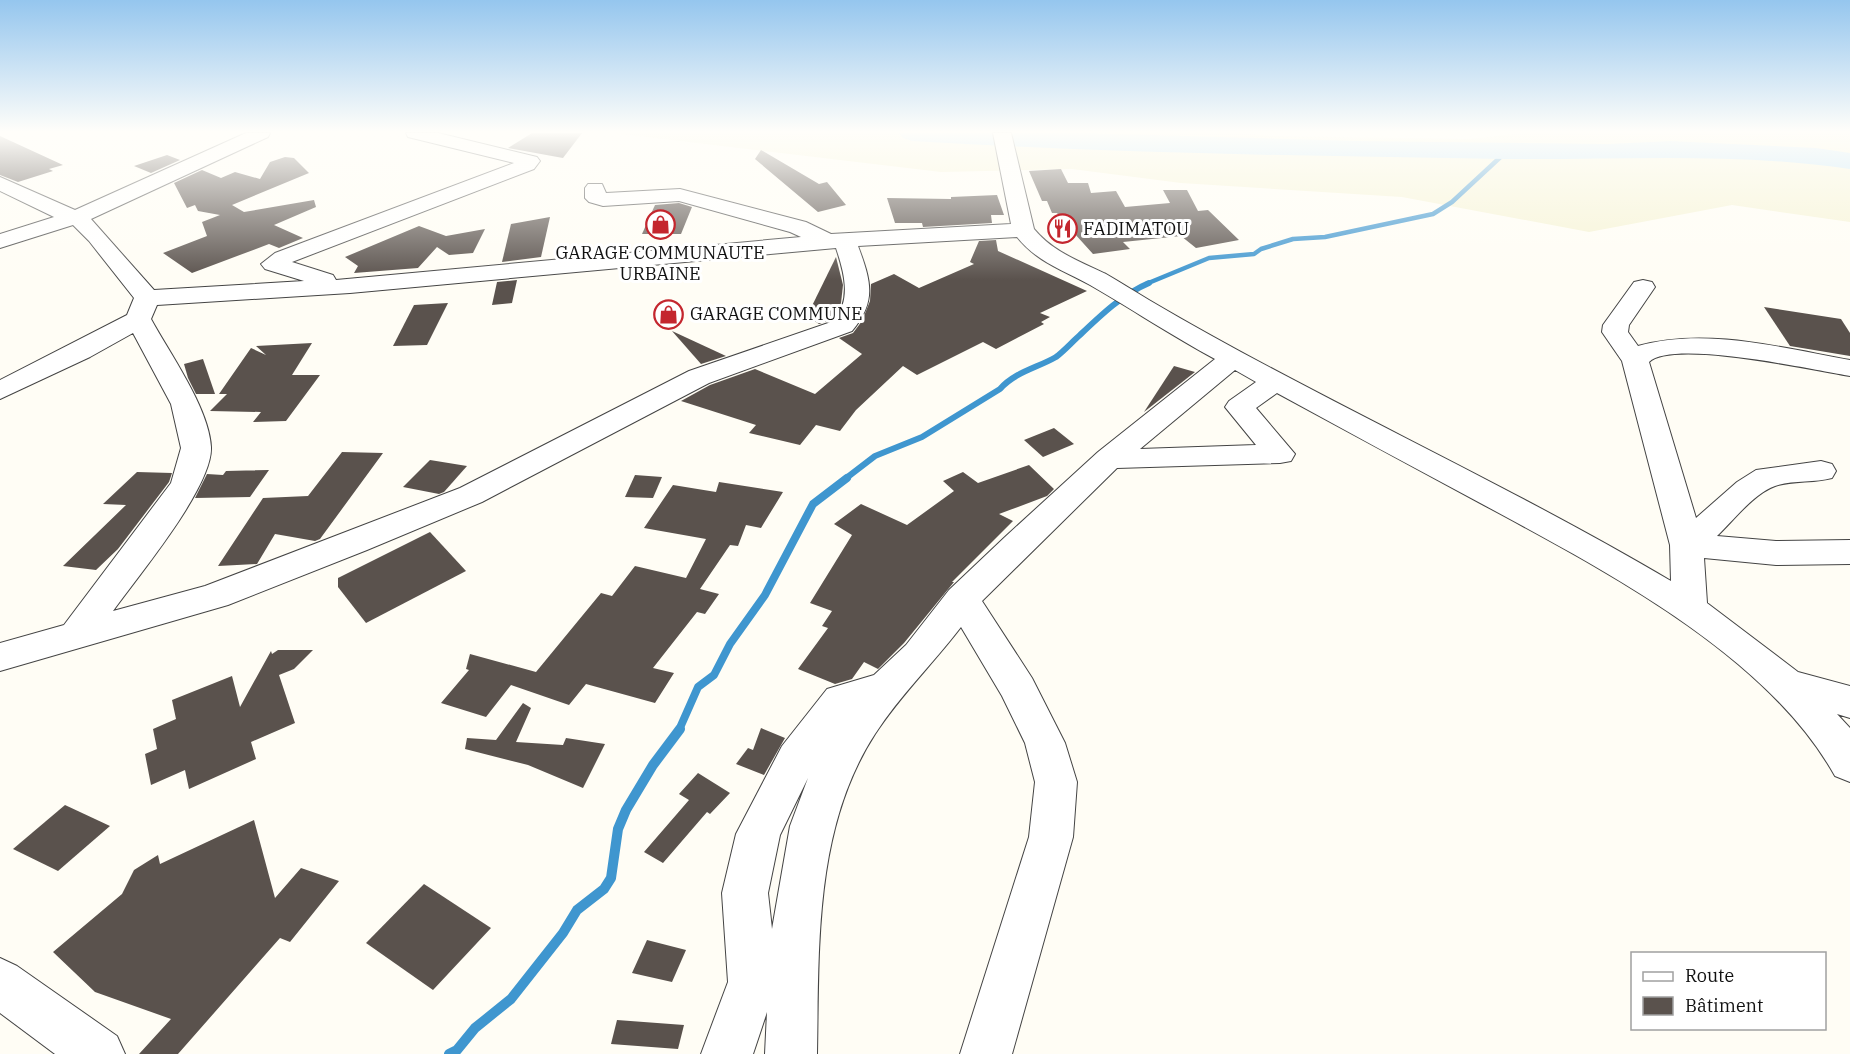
<svg xmlns="http://www.w3.org/2000/svg" width="1850" height="1054" viewBox="0 0 1850 1054" font-family="'IBM Plex Serif',serif">
	<style>
		.farmland { fill: #f6f3d4 }
		.lines { fill: none; stroke-linecap: round; stroke-linejoin: round }
		.stream-far3 { stroke: #3f96cf; stroke-width: 4.5 }
		.stream-far2 { stroke: #3f96cf; stroke-width: 6 }
		.stream-far1 { stroke: #3f96cf; stroke-width: 8 }
		.stream { stroke: #3f96cf; stroke-width: 10 }
		.river { fill: #b9e0f7; fill-rule: evenodd }
		.building { fill: #5a524d }
		.minor-casing { stroke: #444; stroke-width: 2 }
		.minor { fill: #fff; fill-rule: evenodd }
		.labels { text-anchor: middle; stroke-width: 6; stroke-linejoin: round; paint-order: stroke }
		.far-poi-label { font-size: 18px; fill: #111; stroke: #fff; text-anchor: start }
	</style>
	<rect width="100%" height="100%" fill="#fffdf5"/>
	<!-- farmland -->
	<path class="farmland" d="M613,133H1240L1270,136L1470,139L1522,133H1850V222L1732,205L1589,232L1402,197L1181,183L1072,169L941,172Z"/>
	<g class="lines">
		<!-- stream-far3 -->
		<path class="stream-far3" d="M1146,284L1209,258L1254,254L1261,249L1293,239L1325,237L1433,214L1452,202L1507,151"/>
		<!-- stream-far2 -->
		<path class="stream-far2" d="M845,479L875,456L922,437L1000,389C1015,372 1037,368 1056,357C1064,351 1072,342 1080,335C1101,315 1123,294 1149,283"/>
		<!-- stream-far1 -->
		<path class="stream-far1" d="M679,730L698,687L714,675L730,644L765,595L813,504L847,478"/>
		<!-- stream -->
		<path class="stream" d="M449,1054L457,1050L475,1028L511,999L563,933L577,910L604,889L611,878L618,829L626,810L653,765L680,729"/>
		<!-- river -->
		<path class="river" d="M899,133H1080L1357,141L1608,144L1671,141L1816,148L1850,153V169C1736,152 1621,160 1506,159C1308,156 1110,153 912,141L903,138Z"/>
	</g>
	<!-- building -->
	<g class="building">
		<path d="M532,133H582L563,158L508,148Z"/>
		<path d="M0,136L63,165L49,169L53,171L18,182L0,175Z"/>
		<path d="M761,150L819,184L827,182L846,205L818,212L755,159Z"/>
		<path d="M167,155L180,160L151,173L134,166Z"/>
		<path d="M285,157L294,158L309,173L232,205L244,212L314,200L316,207L274,225L303,238L279,248L269,244L192,273L163,253L207,236L202,222L220,215L198,211L195,205L187,208L174,183L202,170L221,178L235,172L260,179L270,162Z"/>
		<path d="M1061,169L1068,183H1088L1091,193L1116,191L1125,207L1170,203L1163,190H1187L1198,211L1208,210L1239,240L1196,248L1181,236L1123,242L1130,249L1093,254L1074,233H1070L1057,213H1052L1047,201H1042L1029,171Z"/>
		<path d="M997,195L1004,215H991L992,223L923,227L922,223H895L887,198L951,199V197Z"/>
		<path d="M679,203L692,207L681,234H642L655,205Z"/>
		<path d="M550,217L541,257L502,262L511,224Z"/>
		<path d="M419,226L446,236L485,229L473,253L449,255L437,247L418,268L354,273L358,266L345,257Z"/>
		<path d="M996,240L998,251L1087,291L1040,313L1050,317L1041,322L1044,324L996,349L983,342L917,375L903,366L856,410L840,431L816,425L800,445L749,433L756,425L681,401L710,385L755,369L815,394L862,354L839,338L853,333L862,321L870,301L871,284L894,274L919,288L974,264L970,262L979,241Z"/>
		<path d="M836,257L843,285L841,303L833,319L819,324L807,316Z"/>
		<path d="M517,280L512,303L492,305L497,282Z"/>
		<path d="M448,303L427,345L393,346L414,305Z"/>
		<path d="M1764,307L1841,319L1850,333V356L1790,346Z"/>
		<path d="M672,331L726,356L701,364Z"/>
		<path d="M312,343L292,375H320L286,421L253,422L261,412L210,411L227,394H219L251,348L266,355L256,346Z"/>
		<path d="M203,359L215,394H196L188,378L184,364Z"/>
		<path d="M1174,366L1195,372L1144,412Z"/>
		<path d="M1054,428L1074,444L1043,457L1024,440Z"/>
		<path d="M342,452L383,453L320,539L315,541L275,534L257,564L218,566L263,498L308,496Z"/>
		<path d="M430,460L467,466L444,492L439,494L403,487Z"/>
		<path d="M1029,465L1054,489L1047,496L999,514L1013,521L952,582H954L904,643L878,669L864,662L852,679L835,684L798,669L828,628L822,626L832,611L810,603L852,535L834,524L861,504L907,525L954,491L943,481L963,472L978,483Z"/>
		<path d="M269,470L250,497L195,498L207,474L223,475L226,471Z"/>
		<path d="M137,472L172,473L169,482L118,549L96,570L63,566L126,505L103,504Z"/>
		<path d="M635,475L662,477L653,498L625,497Z"/>
		<path d="M719,482L783,492L761,528L746,525L738,546L730,545L700,589L719,594L705,614L697,612L653,668L674,673L655,703L586,684L569,705L511,685L486,717L441,703L469,670L466,669L470,654L536,672L601,593L612,596L635,566L686,578L706,539L644,528L673,485L716,492Z"/>
		<path d="M430,532L466,571L366,623L338,587V578Z"/>
		<path d="M278,650H313L294,669L279,675L295,723L251,742L256,759L189,789L185,770L151,785L145,754L157,749L153,729L176,719L172,700L232,676L240,707L271,651L272,654Z"/>
		<path d="M523,703L531,708L516,742L563,745L566,738L605,744L583,788L528,765L465,749L467,738L496,740Z"/>
		<path d="M761,728L785,738L764,775L736,764L748,748L753,750Z"/>
		<path d="M698,773L730,793L710,814L707,812L663,863L644,852L689,800L679,794Z"/>
		<path d="M65,805L110,826L58,871L13,849Z"/>
		<path d="M254,820L275,898L301,868L339,881L290,942L280,938L178,1054H139L171,1019L95,992L53,952L122,894L134,870L158,855L160,864Z"/>
		<path d="M424,884L491,928L433,990L366,943Z"/>
		<path d="M647,940L686,950L672,982L632,973Z"/>
		<path d="M617,1020L684,1025L678,1049L611,1044Z"/>
	</g>
	<g class="lines">
		<defs>
			<g id="minor">
				<path d="M246,133H270L268,137L91,219L154,290L304,281L265,269L261,264L275,253L514,163L408,137L406,133H438L537,157L540,161L534,169L292,262L333,275L336,280L801,237L790,232L679,201L603,206L589,202L585,198V188L588,184H602L606,193L680,189L806,222L831,234L1011,224L993,133H1011L1034,229C1053,252 1079,261 1106,274C1120,282 1134,291 1149,300C1319,400 1500,480 1671,581L1670,545L1622,361L1602,332L1603,325L1634,282L1643,280L1652,282L1655,287L1629,325L1628,332L1638,346C1706,327 1782,348 1850,360V376C1814,370 1673,339 1649,362L1696,518L1737,482L1756,470L1821,461L1832,464L1836,471L1832,478C1814,483 1792,480 1775,486C1753,494 1733,521 1717,536L1776,541L1850,540V564L1776,565L1704,558L1707,603L1798,672L1850,686V718L1837,714L1850,728V782L1835,776C1767,654 1604,570 1484,505C1415,468 1346,431 1277,393L1256,408L1295,454L1291,461L1280,463L1117,468L982,601L1032,678L1065,743L1077,782L1073,837L1012,1054H960L1029,837L1035,782L1025,743L1002,696L961,627C933,664 900,695 875,734C814,828 819,946 817,1054H765L767,1012L753,1054H701L728,982L722,893L736,834L782,746L827,689L874,675L906,645L949,590L1005,537L1098,452L1215,359C1172,336 1132,309 1090,285C1063,270 1037,262 1017,237L858,246C871,281 877,301 852,331L709,383L482,502L367,550L228,605L0,671V643L64,625L171,483L181,448L171,404L133,333L90,357L0,399V380L127,315L134,298L89,241L73,225L0,248V234L54,217L0,191V177L75,210ZM836,248C844,272 852,299 834,321L689,371L460,488L205,586L113,611C138,576 213,487 211,447C209,408 170,354 151,319L157,305L350,293ZM1235,370L1256,382L1229,401L1225,407L1256,445L1140,449ZM808,778L790,826L772,929L768,893L780,835Z"/>
				<path d="M0,958L17,966L117,1036L125,1054H55L0,1013Z"/>
			</g>
		</defs>
		<!-- minor casing -->
		<use href="#minor" class="minor-casing"/>
		<!-- minor -->
		<use href="#minor" class="minor"/>
	</g>
	<!-- sky -->
	<linearGradient id="sky" x2="0" y2="1"><stop stop-color="#95c6ee"/><stop offset="0.47" stop-color="#fffefa"/><stop offset="1" stop-color="#fffefa" stop-opacity="0"/></linearGradient>
	<rect width="1850" height="280" fill="url(#sky)"/>
	<!-- icons -->
	<defs>
		<symbol id="shop-ring" viewBox="-11 -11 22 22"><circle r="9.5" fill="#fff" stroke="#c4262e" stroke-width="1.5"/><path d="M-5-2.5h2.3a2.7 3.5 0 0 1 5.4 0H5L5.5 6h-11ZM-1.5-2.5h3a1.5 2.3 0 0 0-3 0Z" fill="#c4262e"/></symbol>
		<symbol id="restaurant-ring" viewBox="-11 -11 22 22"><circle r="9.5" fill="#fff" stroke="#c4262e" stroke-width="1.5"/><path d="M-5-6h1v4h1v-4h1v4h1v-4h1v5L-1.5 .5V6h-2V.5L-5-1ZM5-6V6H3V1.5H1.5Q1.5-4 5-6Z" fill="#c4262e"/></symbol>
	</defs>
	<g fill-rule="evenodd">
		<use href="#shop-ring" x="644" y="208" width="33" height="33"/>
		<use href="#restaurant-ring" x="1046" y="212" width="33" height="33"/>
		<use href="#shop-ring" x="652" y="298" width="33" height="33"/>
	</g>
	<g class="labels">
		<!-- far-poi labels -->
		<g class="far-poi-label">
			<text x="1083" y="235">FADIMATOU</text>
			<text x="660" y="259" text-anchor="middle">GARAGE COMMUNAUTE<tspan x="660" dy="21">URBAINE</tspan></text>
			<text x="690" y="320">GARAGE COMMUNE</text>
		</g>
	</g>
	<!-- legend -->
	<rect x="1631" y="952" width="195" height="78" fill="#ffffff" stroke="#a0a0a0" stroke-width="1.5"/>
	<rect x="1643" y="972" width="30" height="9" fill="#ffffff" stroke="#a0a0a0" stroke-width="1.5"/>
	<text x="1685" y="982" font-size="18" fill="#111111">Route</text>
	<rect x="1643" y="997" width="30" height="18" fill="#5a524d" stroke="#a0a0a0" stroke-width="1.5"/>
	<text x="1685" y="1012" font-size="18" fill="#111111">Bâtiment</text>
</svg>
